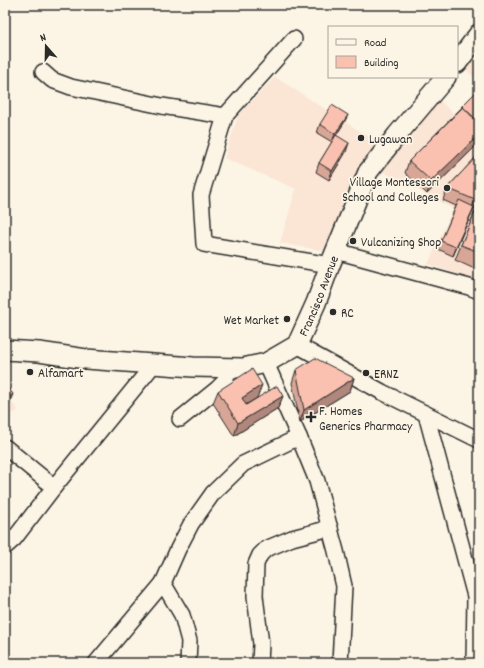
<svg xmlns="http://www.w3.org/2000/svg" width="484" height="668" viewBox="0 0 484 668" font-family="Dekko,sans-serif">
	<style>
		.built { fill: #fbe5d5 }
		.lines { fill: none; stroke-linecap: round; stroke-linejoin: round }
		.minor-casing { stroke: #2b2b2b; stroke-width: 18 }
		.tertiary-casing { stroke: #2b2b2b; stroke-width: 22 }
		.minor { stroke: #fcf5e5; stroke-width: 15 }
		.tertiary { stroke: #fcf5e5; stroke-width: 19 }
		.wall { fill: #d7a697; stroke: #2b2b2b }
		.shaded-wall { fill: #af877b; stroke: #2b2b2b }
		.building { fill: #fac1b0; stroke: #2b2b2b }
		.poi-dot { fill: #2b2b2b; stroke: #fcf5e5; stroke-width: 1.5 }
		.labels { text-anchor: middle; stroke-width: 3.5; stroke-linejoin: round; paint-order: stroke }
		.poi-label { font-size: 13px; fill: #2b2b2b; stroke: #fcf5e5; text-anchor: start }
		.street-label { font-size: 13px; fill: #2b2b2b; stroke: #fcf5e5 }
	</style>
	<rect width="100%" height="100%" fill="#fcf5e5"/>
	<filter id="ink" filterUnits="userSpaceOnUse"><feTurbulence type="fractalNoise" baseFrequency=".025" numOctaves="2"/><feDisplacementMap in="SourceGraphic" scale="8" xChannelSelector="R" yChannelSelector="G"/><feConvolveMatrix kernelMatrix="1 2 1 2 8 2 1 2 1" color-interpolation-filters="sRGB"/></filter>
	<g filter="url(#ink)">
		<!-- built -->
		<g class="built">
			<path d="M479,49V82L463,67Z"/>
			<path d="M275,77L380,144L345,194L330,252L280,243L296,189L224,158L238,116Z"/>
			<path d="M437,98L479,138V282L428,264L453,209L376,168Z"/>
			<path d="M5,394L18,410L5,419Z"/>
		</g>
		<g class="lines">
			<defs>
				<g id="minor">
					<path d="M294,39L225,116L201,195L204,244L330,265"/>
					<path d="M43,72L52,80L71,87L162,106L225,116"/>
					<path d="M336,251L469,287L479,291"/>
					<path d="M297,345L382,392L479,440"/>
					<path d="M266,363L299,437L317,481L336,551L344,586L340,663"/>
					<path d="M426,414L475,596L474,663"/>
					<path d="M180,419L217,389L225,381L229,368"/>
					<path d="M5,447L54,487"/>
					<path d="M5,547L14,539L54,487L154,364"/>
					<path d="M163,583L182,615L189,641L188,663"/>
					<path d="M96,663L163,583L178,549L191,524L213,493L243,464L299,437"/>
					<path d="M260,663L261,644L255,596L256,564L260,555L266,549L292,538L330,528"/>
				</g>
				<g id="tertiary">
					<path d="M457,63L479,34"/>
					<path id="s1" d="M5,350L39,352L86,359L193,367L243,368L266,363L297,345L316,303L330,265L368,172L397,135L446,77"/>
				</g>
			</defs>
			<!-- minor casing -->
			<use href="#minor" class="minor-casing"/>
			<!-- tertiary casing -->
			<use href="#tertiary" class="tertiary-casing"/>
			<!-- minor -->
			<use href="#minor" class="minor"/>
			<!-- tertiary -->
			<use href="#tertiary" class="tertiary"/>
		</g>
		<!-- wall -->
		<g class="wall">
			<path d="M479,90V143L427,194L405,173L409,161Z"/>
			<path d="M344,123L336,135L346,152L329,180L316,172L319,163L332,142L317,133L320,124Z"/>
			<path d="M479,154V271L455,260L461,245L478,204L473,210L453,256L438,249L456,206L443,200L447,188Z"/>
			<path d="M296,370L354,378L350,391L300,422L292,383Z"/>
			<path d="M218,391L257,398L283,396L278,408L234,436L213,403Z"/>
		</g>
		<!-- shaded-wall -->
		<g class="shaded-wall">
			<path d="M348,115L344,123L332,142L335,134Z"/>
			<path d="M479,135V143L427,194L431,181Z"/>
			<path d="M349,143L346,152L329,180L332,171Z"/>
			<path d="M479,196V203L473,210L453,256L475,200Z"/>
			<path d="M354,378L350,391L300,422L304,410Z"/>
			<path d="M262,385L257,398L237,410L242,398Z"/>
			<path d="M13,394L8,407L5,409V401Z"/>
			<path d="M283,396L278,408L234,436L238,423Z"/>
		</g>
		<!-- building -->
		<g class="building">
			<path d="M478,90H479V122L462,106Z"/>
			<path d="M332,105L348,115L335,134L320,124Z"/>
			<path d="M463,107L479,124V135L431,181L409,161Z"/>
			<path d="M336,135L349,143L332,171L319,163Z"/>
			<path d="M479,154V196L475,200L447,188Z"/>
			<path d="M459,200L474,207L456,247L441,241Z"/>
			<path d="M479,203V252L461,245Z"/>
			<path d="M315,358L354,378L304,410L296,370Z"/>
			<path d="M252,369L262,385L242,398L246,405L277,386L283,396L238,423L218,391Z"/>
			<path d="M5,384L13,394L5,401Z"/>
		</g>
	</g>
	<!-- markers -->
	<g class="poi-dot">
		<circle cx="361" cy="138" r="4"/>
		<circle cx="447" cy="188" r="4"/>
		<circle cx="353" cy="241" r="4"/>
		<circle cx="333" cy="312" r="4"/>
		<circle cx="287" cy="319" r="4"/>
		<circle cx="30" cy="372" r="4"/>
		<circle cx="366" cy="373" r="4"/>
		<path d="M309 411h4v4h4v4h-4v4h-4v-4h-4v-4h4z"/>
	</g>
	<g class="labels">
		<!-- poi labels -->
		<g class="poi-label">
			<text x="369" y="143">Lugawan</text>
			<text x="439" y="186" text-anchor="end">Village Montessori<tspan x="439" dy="15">School and Colleges</tspan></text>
			<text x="361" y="246">Vulcanizing Shop</text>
			<text x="341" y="317">RC</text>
			<text x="279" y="324" text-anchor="end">Wet Market</text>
			<text x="38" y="377">Alfamart</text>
			<text x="374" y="378">ERNZ</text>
			<text x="319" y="415">F. Homes<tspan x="319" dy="15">Generics Pharmacy</tspan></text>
		</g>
		<!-- street labels -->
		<g class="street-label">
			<text dy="5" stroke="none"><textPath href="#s1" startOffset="352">Francisco Avenue</textPath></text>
		</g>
	</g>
	<!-- margin -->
	<rect width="484" height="668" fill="none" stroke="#fcf5e5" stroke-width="20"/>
	<rect x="10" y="10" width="464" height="648" fill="none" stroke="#2b2b2b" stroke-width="1.5" filter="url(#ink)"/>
	<!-- legend -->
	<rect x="328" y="26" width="130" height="52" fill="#fcf5e5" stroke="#a8a49b"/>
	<rect x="336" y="39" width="20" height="6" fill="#fcf5e5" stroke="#a8a49b"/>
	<text x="364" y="46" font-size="12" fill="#2b2b2b">Road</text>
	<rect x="336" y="56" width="20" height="12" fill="#fac1b0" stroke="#a8a49b"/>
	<text x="364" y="66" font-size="12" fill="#2b2b2b">Building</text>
	<!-- north arrow -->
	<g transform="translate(46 46) rotate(340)" stroke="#fcf5e5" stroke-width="3" paint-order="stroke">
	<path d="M0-3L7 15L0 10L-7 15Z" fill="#2b2b2b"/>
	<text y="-6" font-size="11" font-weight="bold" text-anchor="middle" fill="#2b2b2b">N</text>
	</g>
</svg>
